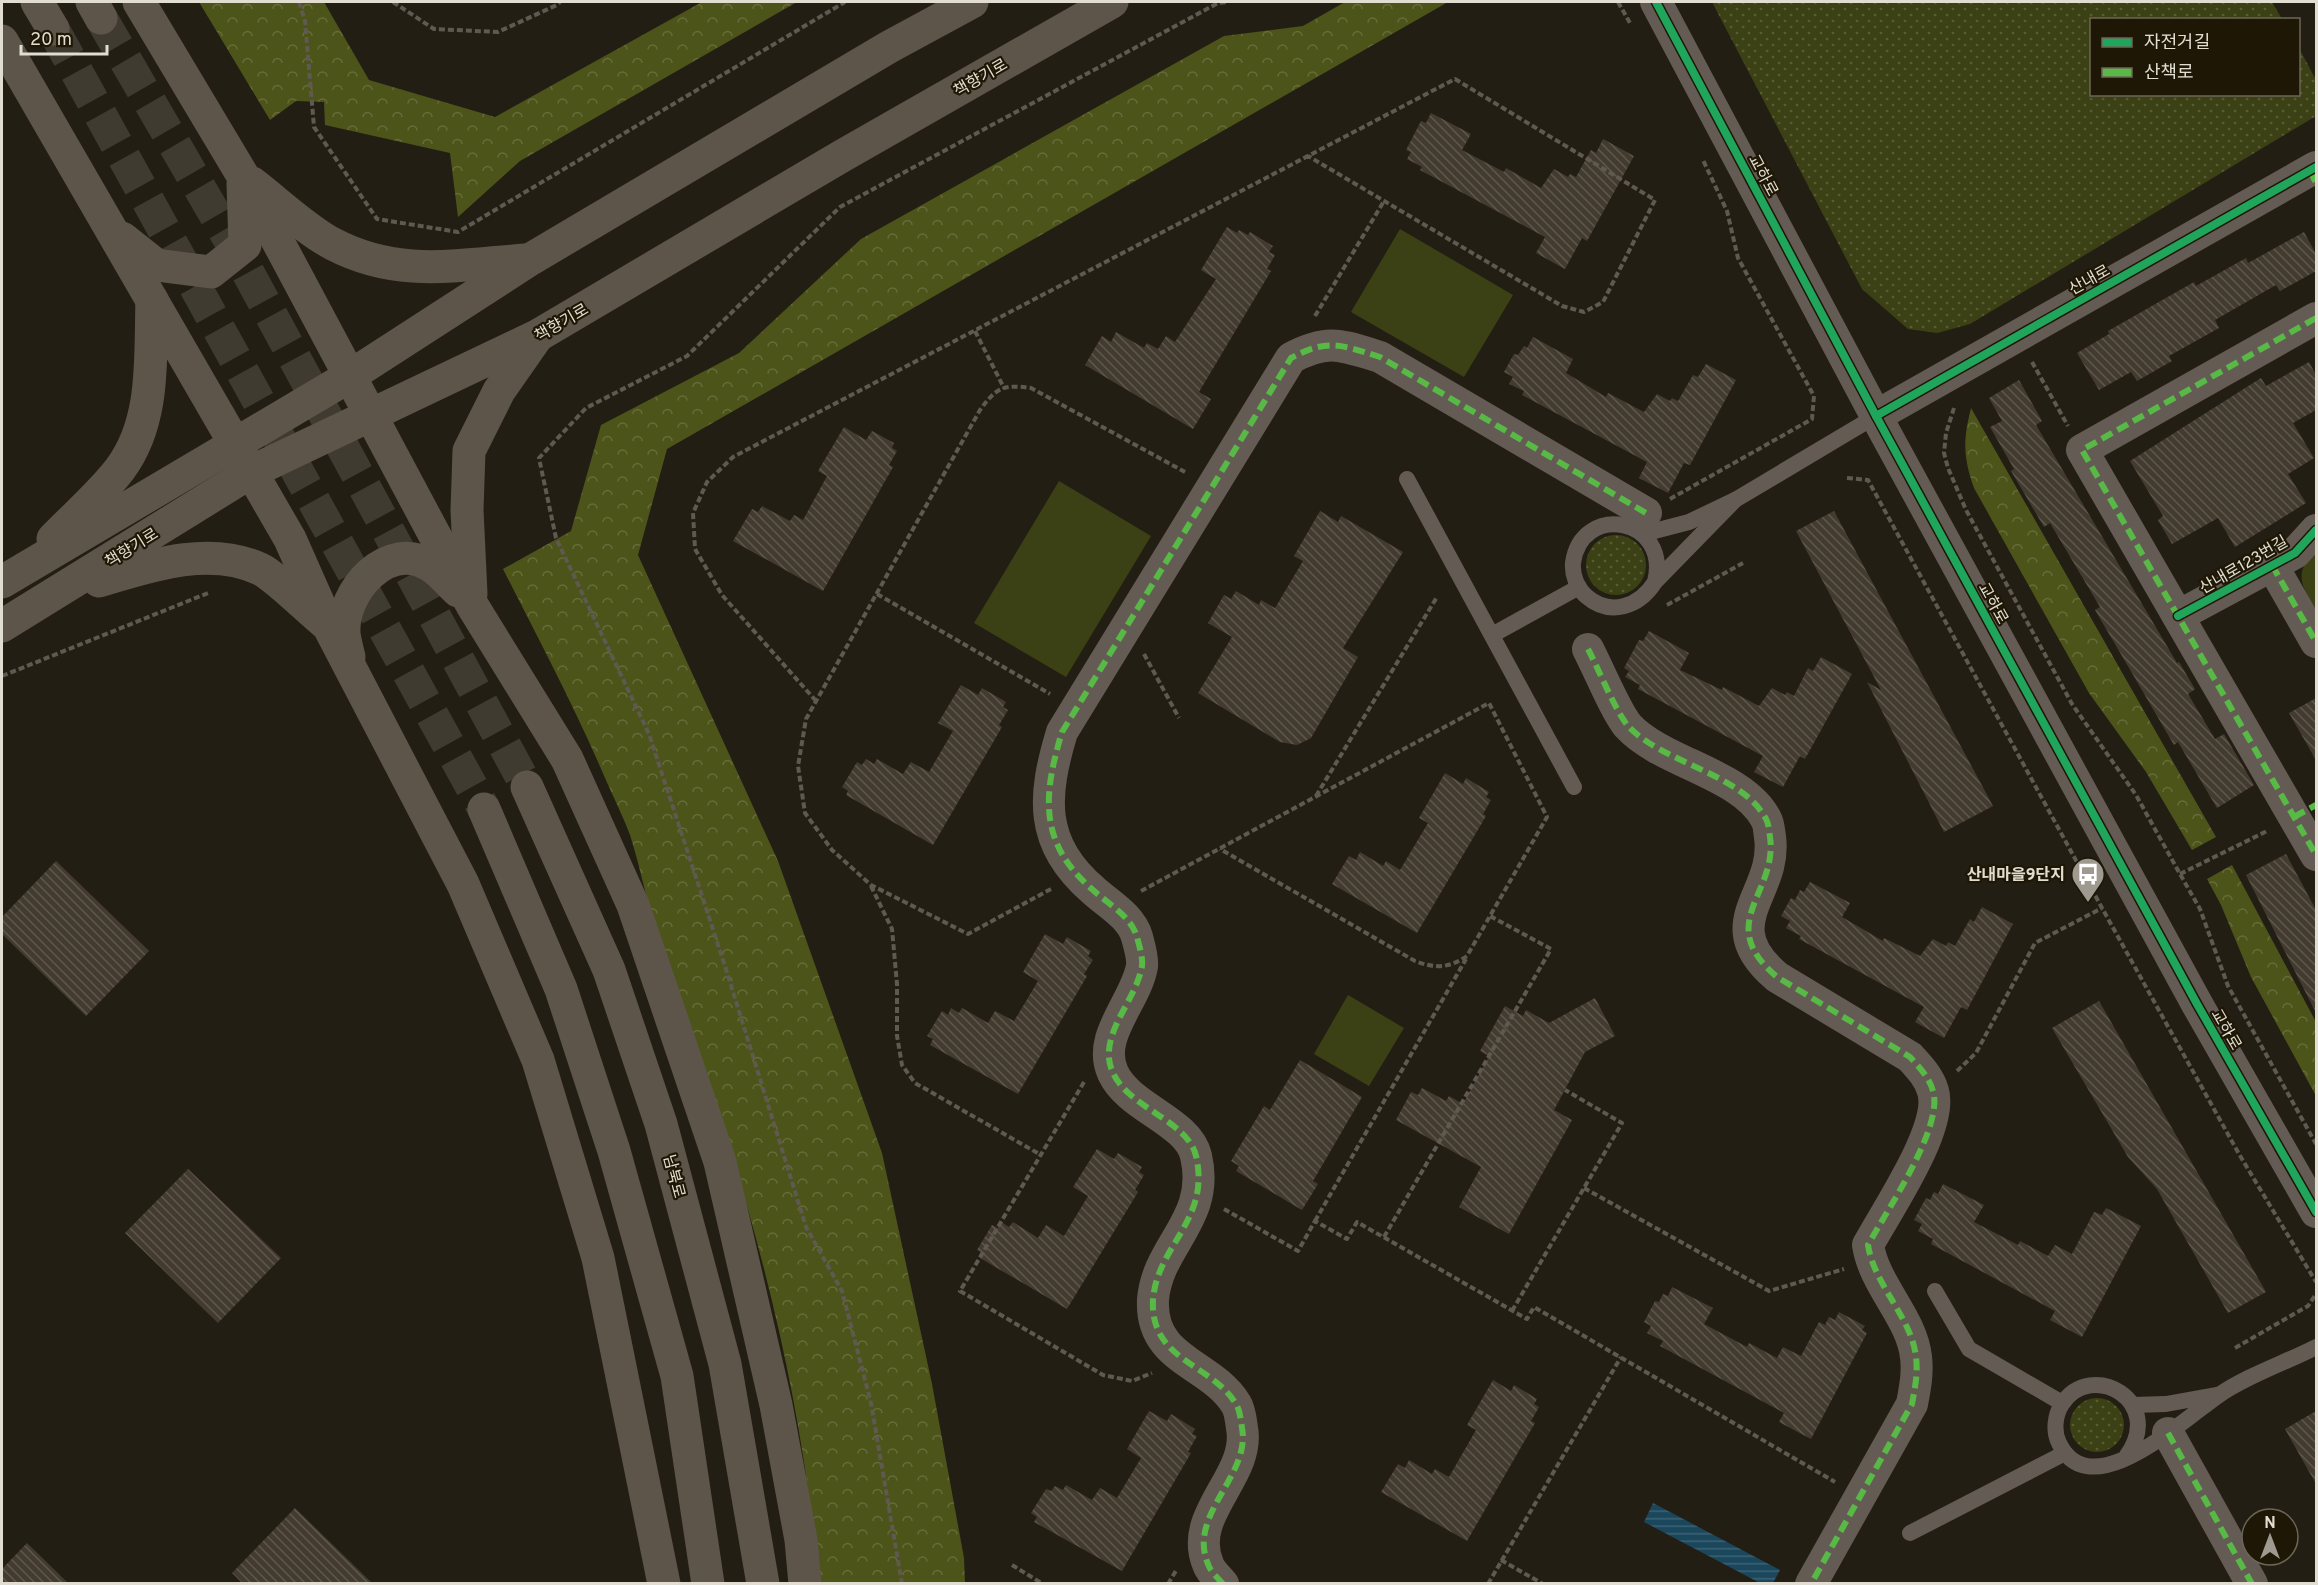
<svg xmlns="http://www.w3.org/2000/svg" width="2318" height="1585" viewBox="0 0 2318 1585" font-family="Overpass,'Noto Sans KR',sans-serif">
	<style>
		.grass { fill: url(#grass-dots) }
		.forest { fill: url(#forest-crowns) }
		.green { fill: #3b4114 }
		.water { fill: url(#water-rules) }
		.building { fill: url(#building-back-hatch) }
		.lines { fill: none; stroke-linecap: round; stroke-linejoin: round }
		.secondary-tunnel { stroke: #403b30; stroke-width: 33; stroke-dasharray: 33 16; stroke-linecap: butt }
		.path { stroke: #5f5951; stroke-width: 4; stroke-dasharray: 6 3; stroke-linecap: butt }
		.lane { stroke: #645c54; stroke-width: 16 }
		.street { stroke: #645c54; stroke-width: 32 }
		.secondary { stroke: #5e554a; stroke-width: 33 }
		.quiet { stroke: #58b947; stroke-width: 6; stroke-dasharray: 12 6; stroke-linecap: butt }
		.cycleway-casing { stroke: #1f1705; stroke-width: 11 }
		.cycleway { stroke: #20a55d; stroke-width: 8 }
		.labels { text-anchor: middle; stroke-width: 4.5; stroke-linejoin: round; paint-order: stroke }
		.street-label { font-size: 16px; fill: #e2ddd1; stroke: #1f1705 }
		.poi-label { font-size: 16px; font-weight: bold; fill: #e2ddd1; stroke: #1f1705; text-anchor: end }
	</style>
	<defs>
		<pattern id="grass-dots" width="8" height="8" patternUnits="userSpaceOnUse" patternTransform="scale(1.5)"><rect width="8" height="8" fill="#3b4114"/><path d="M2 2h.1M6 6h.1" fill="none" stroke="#575c35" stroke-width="1.8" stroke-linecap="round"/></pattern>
		<pattern id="forest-crowns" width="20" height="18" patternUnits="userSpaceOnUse" patternTransform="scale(1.5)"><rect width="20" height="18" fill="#4c541a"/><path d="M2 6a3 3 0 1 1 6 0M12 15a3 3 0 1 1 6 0" fill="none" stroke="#666c3a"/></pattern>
		<pattern id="water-rules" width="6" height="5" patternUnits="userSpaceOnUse" patternTransform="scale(1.5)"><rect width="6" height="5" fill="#1b475d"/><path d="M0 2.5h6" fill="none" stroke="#3c6173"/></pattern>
		<pattern id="building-back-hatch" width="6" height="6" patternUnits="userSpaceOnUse" patternTransform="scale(1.5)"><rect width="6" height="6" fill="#433b2f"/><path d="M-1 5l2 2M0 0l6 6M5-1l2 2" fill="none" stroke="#5e574c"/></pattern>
	</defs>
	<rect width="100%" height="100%" fill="#231e14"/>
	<!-- grass -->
	<g class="grass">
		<path d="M1712,2H2272L2282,19L2092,20V94H2298L2299,48L2316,80V116L1970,324L1937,333L1908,329L1862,289Z"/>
		<circle cx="1616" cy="565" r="30"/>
		<circle cx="2097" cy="1425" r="27"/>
	</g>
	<!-- forest -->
	<g class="forest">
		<path d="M199,2H324L369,80L495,117L702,2H797L520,161L458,217L450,153L325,125L324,102L296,101L270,120Z"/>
		<path d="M1345,2H1448L667,449L638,555L778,861L882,1153L932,1384L964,1558L965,1583H818C801,1361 735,1147 659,939C647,905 641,869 630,835C622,814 611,792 602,771C572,702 537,636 503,569L571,531L601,425L739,353L861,239L1224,36L1303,26Z"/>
		<path d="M1971,408L2216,837L2192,850L2146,772L2089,693L1974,488C1963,457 1963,440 1971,408Z"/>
		<path d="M2232,865L2316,1022V1096L2251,977L2221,905L2207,879Z"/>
	</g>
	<!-- green -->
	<g class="green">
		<path d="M1400,229L1513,295L1464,377L1351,312Z"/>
		<path d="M1059,481L1151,536L1066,677L974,623Z"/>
		<path d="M2316,549V610C2301,585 2293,573 2316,549Z"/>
		<path d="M1348,995L1404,1028L1369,1086L1314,1054Z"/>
	</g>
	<!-- water -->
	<path class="water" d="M1653,1503L1780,1570L1773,1583H1760L1644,1522Z"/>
	<!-- building -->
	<g class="building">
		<path d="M1431,113L1471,134L1462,150L1504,172L1506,168L1541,188L1554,169L1568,177L1570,174L1576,177L1591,150L1596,153L1603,139L1634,156L1587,241L1582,238L1565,269L1536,253L1545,237L1420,170L1422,167L1407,159L1411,152L1406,150L1421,121L1426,123Z"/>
		<path d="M1227,227L1237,233L1239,230L1248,235L1250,232L1273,246L1269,252L1275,255L1267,269L1271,271L1199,392L1211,399L1193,429L1085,365L1102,336L1111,342L1116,332L1144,348L1147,343L1158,349L1166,336L1175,342L1216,279L1201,270Z"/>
		<path d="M2304,232L2316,254V271L2280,291L2276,285L2215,320L2219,328L2169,356L2172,361L2137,381L2131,372L2099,390L2077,353L2109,334L2108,331L2194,282L2196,286L2246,258L2248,263Z"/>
		<path d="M1533,337L1573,359L1566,373L1606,397L1608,393L1644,412L1657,394L1670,401L1672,398L1678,401L1693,375L1698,377L1706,364L1736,380L1690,465L1684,463L1668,493L1639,478L1647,462L1522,395L1524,391L1509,384L1513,377L1504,372L1514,354L1518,355L1524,346L1527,348Z"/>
		<path d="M2309,362L2316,375V410L2293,423L2314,458L2288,474L2306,503L2235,547L2218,518L2172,544L2158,520L2163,516L2130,461L2261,378L2266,386Z"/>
		<path d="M2019,380L2042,421L2036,425L2177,663L2179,662L2195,689L2188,694L2215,739L2224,734L2254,785L2217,808L2178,742L2174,745L2139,685L2095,610L2100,607L2050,523L2044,527L2011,471L2014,469L1990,427L2002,421L1989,398Z"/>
		<path d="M844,427L866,440L872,431L894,443L892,448L897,451L889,465L893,467L823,591L733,541L752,509L758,512L762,506L790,521L794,515L803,520L827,476L818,471Z"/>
		<path d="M1320,511L1338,522L1341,516L1403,552L1343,648L1358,657L1311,738L1297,745L1280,742L1198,693L1232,637L1208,623L1224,595L1231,599L1236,591L1259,605L1261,600L1275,608L1303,561L1294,556Z"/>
		<path d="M1834,511L1993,806L1944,832L1867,682L1881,690L1796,531Z"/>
		<path d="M1649,631L1689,653L1680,670L1722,690L1723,687L1759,706L1772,688L1785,695L1787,692L1794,696L1808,668L1813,671L1821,657L1852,674L1805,759L1800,756L1783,787L1754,772L1763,756L1638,689L1640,685L1625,677L1629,671L1624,668L1639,640L1643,641Z"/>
		<path d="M961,685L978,695L982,688L1006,702L1003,707L1008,710L999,725L1002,727L933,845L846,795L848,791L842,787L857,762L862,765L866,759L874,764L877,759L903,774L911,762L929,772L953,731L938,723Z"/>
		<path d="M2316,698V760L2289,713Z"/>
		<path d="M1445,773L1463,784L1466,778L1489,792L1486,797L1491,800L1483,814L1486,816L1417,933L1332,884L1349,856L1356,860L1360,852L1383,866L1386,861L1400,870L1428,823L1419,818Z"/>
		<path d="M2286,854L2316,910V1013L2246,875Z"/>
		<path d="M56,861L149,951L86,1016L2,934V917Z"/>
		<path d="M1810,882L1850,903L1842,917L1883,941L1884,938L1920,956L1933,939L1946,946L1948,942L1955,946L1970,919L1974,922L1982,907L2013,924L1967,1010L1961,1007L1944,1038L1915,1022L1924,1007L1799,939L1801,936L1786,928L1790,921L1781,916L1791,898L1795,900L1800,890L1804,892Z"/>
		<path d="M1045,934L1063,944L1067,937L1091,951L1088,956L1093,960L1084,974L1087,976L1018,1094L930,1045L933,1039L927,1036L942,1011L948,1015L951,1008L959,1013L962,1008L988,1023L995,1011L1014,1021L1038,981L1023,972Z"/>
		<path d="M1595,998L1615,1036L1585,1052L1554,1110L1572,1120L1509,1234L1459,1207L1481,1167L1396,1120L1411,1092L1418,1095L1422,1088L1446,1101L1449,1096L1463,1104L1489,1056L1480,1051L1505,1006L1523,1016L1526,1010L1549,1023Z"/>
		<path d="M2099,1001L2266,1292L2228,1313L2157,1189L2128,1157L2052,1028Z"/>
		<path d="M1300,1060L1362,1097L1313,1181L1318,1184L1302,1210L1236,1171L1239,1166L1231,1161L1264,1106L1270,1110Z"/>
		<path d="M1097,1149L1114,1159L1118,1153L1142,1167L1139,1172L1144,1175L1135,1190L1138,1192L1067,1309L980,1258L983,1253L977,1250L992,1225L998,1228L1001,1222L1009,1227L1013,1222L1038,1238L1046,1225L1064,1236L1088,1196L1073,1187Z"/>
		<path d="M188,1169L281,1258L218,1323L125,1233Z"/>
		<path d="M1943,1184L1984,1205L1974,1222L2018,1245L2020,1241L2048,1256L2055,1245L2072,1254L2094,1212L2102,1215L2106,1208L2141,1226L2082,1337L2050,1320L2055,1311L1931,1244L1933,1239L1918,1231L1922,1224L1914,1220L1926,1198L1930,1200L1934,1192L1938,1194Z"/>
		<path d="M1672,1287L1713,1308L1704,1324L1747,1347L1749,1343L1777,1358L1783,1347L1801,1356L1819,1322L1825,1325L1829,1317L1835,1320L1839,1312L1865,1326L1862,1330L1867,1333L1811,1439L1779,1422L1784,1413L1660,1346L1663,1341L1647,1333L1651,1326L1644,1322L1655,1301L1659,1302L1663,1294L1668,1296Z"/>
		<path d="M1493,1380L1511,1391L1514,1385L1537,1399L1534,1404L1539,1407L1531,1421L1535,1423L1467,1541L1381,1492L1398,1464L1405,1468L1409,1460L1432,1474L1435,1469L1449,1477L1476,1430L1467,1425Z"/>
		<path d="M1149,1411L1167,1421L1171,1414L1195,1429L1192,1434L1197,1436L1188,1452L1191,1453L1122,1571L1034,1522L1037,1517L1031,1513L1046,1489L1051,1491L1055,1486L1063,1490L1066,1485L1092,1500L1100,1488L1117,1498L1141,1458L1127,1449Z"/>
		<path d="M2316,1411V1484L2285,1429Z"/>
		<path d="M295,1508L373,1584H243L232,1573Z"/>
		<path d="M27,1543L69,1584H2V1569Z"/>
	</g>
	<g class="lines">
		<!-- secondary-tunnel -->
		<g class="secondary-tunnel">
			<path d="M101,18L238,254L527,787"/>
			<path d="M53,29L484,809"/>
		</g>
		<!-- path -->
		<g class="path">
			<path d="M299,2L305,21L314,127L377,219L458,232L845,2"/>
			<path d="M393,2L434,29L498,32L557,5L560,2"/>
			<path d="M1618,2L1630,23"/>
			<path d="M1315,316L1384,201"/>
			<path d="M975,331L1004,388"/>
			<path d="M2032,362L2068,426"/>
			<path d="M1954,408L1946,433L1944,453L1948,468L1966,510L2072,704L2136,795L2180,874L2200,909L2228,986L2316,1144"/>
			<path d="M1847,478L1868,480L2102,908L2239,1154L2316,1282"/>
			<path d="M1670,499L1812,419L1814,396L1738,258L1727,211L1703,160"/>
			<path d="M877,594L1050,694"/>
			<path d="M1667,605L1743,563"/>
			<path d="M1144,654L1179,718"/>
			<path d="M2,676L208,593"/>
			<path d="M816,701L722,595L695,549L693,513L707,482L733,457L1455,79L1655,200L1603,302L1584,312L1562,306L1308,156"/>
			<path d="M1316,796L1437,597"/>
			<path d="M2180,874L2267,831"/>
			<path d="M871,886L892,929L897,984V1036L902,1065L915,1083L1041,1155"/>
			<path d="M1051,889L968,934L871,885L832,850L805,813L798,766L806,719L980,410C996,388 1003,384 1031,388L1185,472"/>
			<path d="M1141,891L1489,703L1547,817L1467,956C1449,968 1436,969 1415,961L1220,849"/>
			<path d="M1957,1071L1976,1053L2035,943L2102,908"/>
			<path d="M1084,1082L960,1291L1103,1375L1132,1381L1152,1373"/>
			<path d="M1584,1188L1769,1291L1844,1269"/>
			<path d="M1224,1209L1298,1251L1315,1221L1347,1239L1357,1222L1527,1319L1534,1307L1835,1482"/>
			<path d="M1315,1221L1466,959"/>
			<path d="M1384,1237L1551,949L1490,916"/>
			<path d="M1512,1311L1622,1123L1565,1090"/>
			<path d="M2235,1348L2308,1306L2316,1294"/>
			<path d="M1501,1560L1543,1584"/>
			<path d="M1012,1565L1043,1584"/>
			<path d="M902,1584L871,1403L842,1291L806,1227L725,966L649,734L556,538L539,458L586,408L687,356L840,207L1218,3L1228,2"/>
			<path d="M1168,1584L1177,1569"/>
			<path d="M1488,1584L1621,1357"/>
		</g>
		<!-- lane -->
		<g class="lane">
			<path d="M1407,479L1574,787"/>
			<path d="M1643,534L1689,522L1735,500L1876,416"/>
			<path d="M1655,582C1671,517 1581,502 1573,563C1572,575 1577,588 1586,596C1610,617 1639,607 1655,582L1735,500"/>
			<path d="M1492,635L1579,587"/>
			<path d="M1935,1291L1969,1349L2062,1403"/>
			<path d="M2133,1405L2166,1404L2216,1395"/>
			<path d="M2126,1457C2167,1401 2091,1359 2062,1404C2055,1415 2053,1431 2059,1443C2090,1509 2185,1418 2219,1395C2248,1375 2285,1363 2316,1347"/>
			<path d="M1910,1533L2065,1453"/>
		</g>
		<!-- street -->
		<g class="street">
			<path d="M1656,2L1876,416L2197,1004L2316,1212"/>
			<path d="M2316,318L2082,450L2316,855"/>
			<path d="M1876,416L2316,167"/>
			<path d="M2272,565L2316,642"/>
			<path d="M2178,616L2295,553L2316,530"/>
			<path d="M1588,649C1598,668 1616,712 1628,726C1662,763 1743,774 1766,819C1769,824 1769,831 1770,837C1778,894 1713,923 1777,977L1910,1057C1919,1067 1929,1077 1933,1091C1944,1127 1887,1210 1868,1245C1874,1285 1912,1318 1916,1357C1918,1373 1915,1388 1912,1404L1811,1584"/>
			<path d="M2168,1433L2252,1584"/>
			<path d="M1223,1584C1218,1578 1210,1571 1208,1564C1187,1514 1251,1476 1242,1428C1241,1421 1240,1410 1236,1404C1211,1363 1150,1361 1153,1300C1157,1245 1211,1220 1196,1156C1188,1121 1129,1108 1113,1073C1096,1036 1136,1002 1142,966C1143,957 1139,945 1137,937C1131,916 1108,904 1093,890C1038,843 1043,795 1062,732L1291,358C1328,338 1341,345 1380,357L1646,513"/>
		</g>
		<!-- secondary -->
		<g class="secondary">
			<path d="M37,2L53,29"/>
			<path d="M92,2L101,18"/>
			<path d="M139,2L243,176L472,605L567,759L633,905L720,1162L776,1405L801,1540L805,1584"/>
			<path d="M2,41L290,539L329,627L463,884L538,1060L598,1258L664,1584"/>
			<path d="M252,183C277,202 306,230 333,244C398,278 456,265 526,260"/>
			<path d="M122,238L156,265L211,272L245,245L243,184"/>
			<path d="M53,539C75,516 101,494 120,469C156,421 150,357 152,300"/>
			<path d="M99,581C149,566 209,545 260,569C275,576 309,610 324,622"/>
			<path d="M2,582L350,376L531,259L889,47L972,2"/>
			<path d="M471,594L467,510L469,451L499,391L536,338"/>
			<path d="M2,626L251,472L537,336L842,156L1112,2"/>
			<path d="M349,657C347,649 345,641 344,634C341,592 388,538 431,566C441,572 449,583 458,591"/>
			<path d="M527,787L609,970L661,1124L725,1364L763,1584"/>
			<path d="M484,809L561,989L614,1151L677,1376L708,1584"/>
		</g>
		<!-- quiet -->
		<g class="quiet">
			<path d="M2310,171L2316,183"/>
			<path d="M2316,318L2082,450L2316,855"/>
			<path d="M2272,565L2316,642"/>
			<path d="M1588,649C1598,668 1616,712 1628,726C1662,763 1743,774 1766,819C1769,824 1769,831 1770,837C1778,894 1713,923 1777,977L1910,1057C1919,1067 1929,1077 1933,1091C1944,1127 1887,1210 1868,1245C1874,1285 1912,1318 1916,1357C1918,1373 1915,1388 1912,1404L1811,1584"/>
			<path d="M2294,817L2316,805"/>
			<path d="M2168,1433L2252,1584"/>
			<path d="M1223,1584C1218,1578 1210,1571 1208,1564C1187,1514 1251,1476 1242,1428C1241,1421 1240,1410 1236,1404C1211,1363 1150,1361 1153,1300C1157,1245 1211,1220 1196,1156C1188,1121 1129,1108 1113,1073C1096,1036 1136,1002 1142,966C1143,957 1139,945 1137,937C1131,916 1108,904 1093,890C1038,843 1043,795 1062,732L1291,358C1328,338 1341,345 1380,357L1646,513"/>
		</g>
		<defs>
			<g id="cycleway">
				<path d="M1656,2L1876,416L2197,1004L2316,1212"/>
				<path d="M1876,416L2316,167"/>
				<path d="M2178,616L2295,553L2316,530"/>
			</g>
		</defs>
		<!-- cycleway casing -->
		<use href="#cycleway" class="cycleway-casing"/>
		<!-- cycleway -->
		<use href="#cycleway" class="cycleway"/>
	</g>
	<!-- icons -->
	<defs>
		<symbol id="bus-pin" viewBox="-11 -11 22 30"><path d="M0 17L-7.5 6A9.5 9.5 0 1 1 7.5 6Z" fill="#9f9a8f" stroke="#1f1705"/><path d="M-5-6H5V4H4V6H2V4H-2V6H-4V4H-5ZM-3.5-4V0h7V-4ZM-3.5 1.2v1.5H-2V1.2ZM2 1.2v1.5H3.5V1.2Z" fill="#fff"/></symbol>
	</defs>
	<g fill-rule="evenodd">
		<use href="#bus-pin" x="2069" y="855" width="38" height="52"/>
	</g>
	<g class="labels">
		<!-- street labels -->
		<g class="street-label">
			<text transform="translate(980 77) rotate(-30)" y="6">책향기로</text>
			<text transform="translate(1764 175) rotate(62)" y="6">교하로</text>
			<text transform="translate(2089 279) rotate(-29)" y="6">산내로</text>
			<text transform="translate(561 322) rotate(-30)" y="6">책향기로</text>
			<text transform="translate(131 547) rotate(-32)" y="6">책향기로</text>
			<text transform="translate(2243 564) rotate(-30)" y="6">산내로123번길</text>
			<text transform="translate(1994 603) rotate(61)" y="6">교하로</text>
			<text transform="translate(2227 1029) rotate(60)" y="6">교하로</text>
			<text transform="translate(675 1176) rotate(75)" y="6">남북로</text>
		</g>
		<!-- poi labels -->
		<g class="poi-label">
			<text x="2065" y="880">산내마을9단지</text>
		</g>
	</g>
	<!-- border -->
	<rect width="2318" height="1585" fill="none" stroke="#e2ddd1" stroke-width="6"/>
	<!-- legend -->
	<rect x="2090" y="18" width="210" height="78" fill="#1f1705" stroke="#6d6657" stroke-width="1.5"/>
	<rect x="2102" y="38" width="30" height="9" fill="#20a55d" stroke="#6d6657" stroke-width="1.5"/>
	<text x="2144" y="48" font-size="18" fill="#e2ddd1">자전거길</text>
	<rect x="2102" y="68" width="30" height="9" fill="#58b947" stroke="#6d6657" stroke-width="1.5"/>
	<text x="2144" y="78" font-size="18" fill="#e2ddd1">산책로</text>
	<!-- north arrow -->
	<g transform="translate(2270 1537)"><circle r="28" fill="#1f1705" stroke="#6d6657" stroke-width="1.5"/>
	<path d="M0-4.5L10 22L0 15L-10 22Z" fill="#9f9a8f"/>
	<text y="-9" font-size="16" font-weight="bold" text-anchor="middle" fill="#e2ddd1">N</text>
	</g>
	<!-- scale -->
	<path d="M21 45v9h86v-9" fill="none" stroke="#e2ddd1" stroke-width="3"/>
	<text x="30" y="45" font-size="18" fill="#e2ddd1" stroke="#1f1705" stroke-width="4.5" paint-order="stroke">20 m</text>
</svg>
